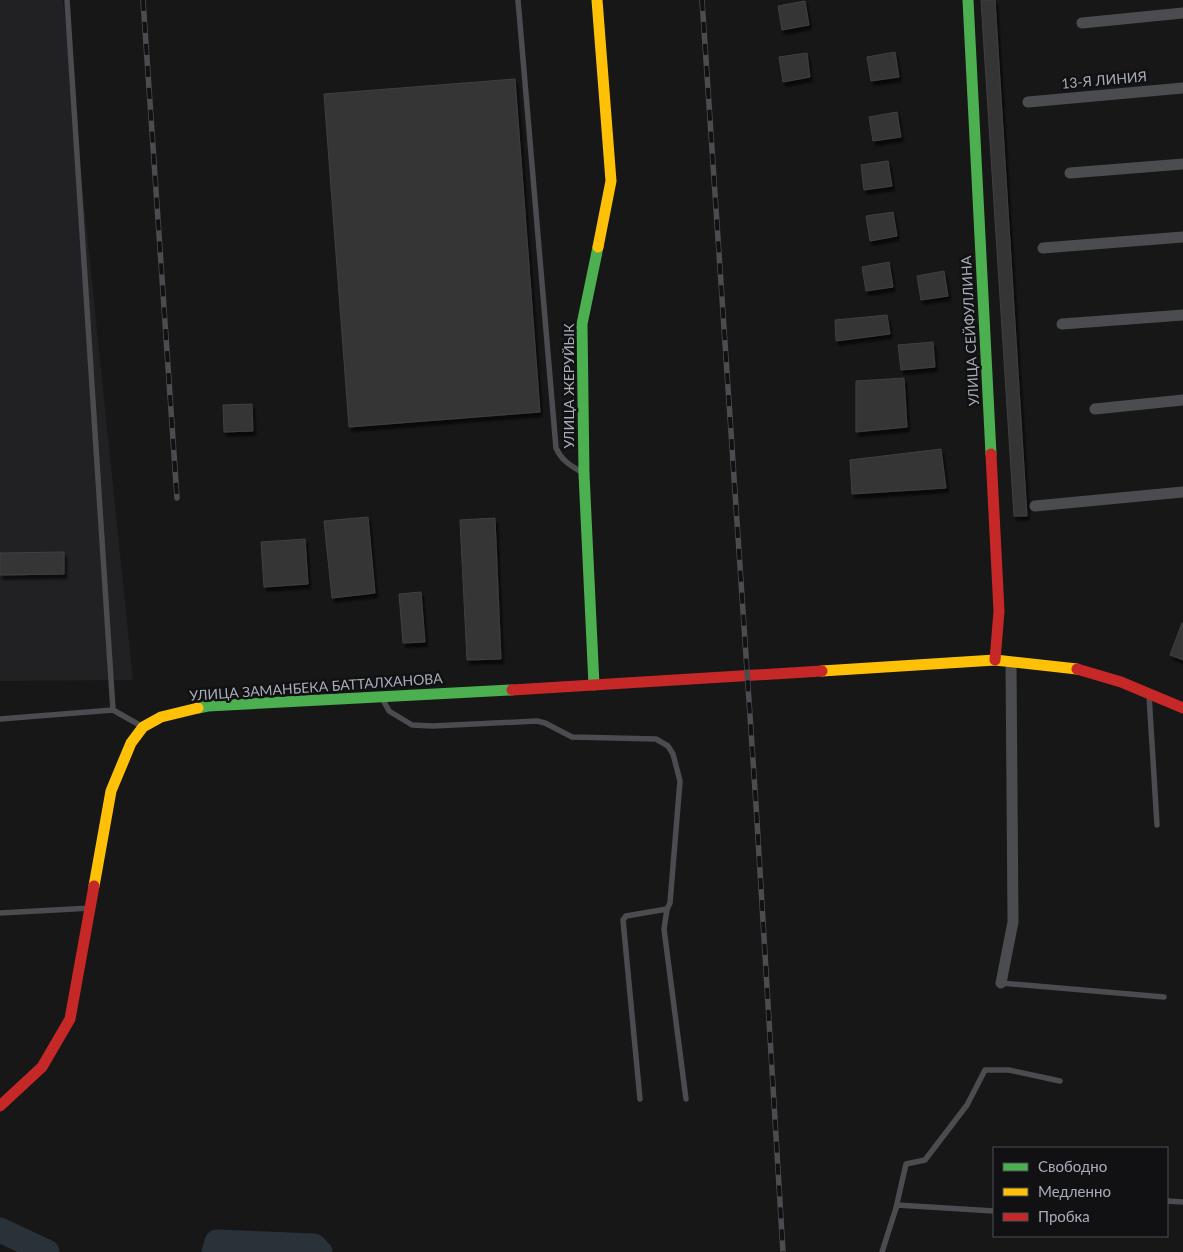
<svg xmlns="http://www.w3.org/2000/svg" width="1183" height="1252" viewBox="0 0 1183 1252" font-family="Lato,sans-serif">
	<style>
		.built { fill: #212123 }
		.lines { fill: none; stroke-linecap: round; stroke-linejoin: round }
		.river { stroke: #2a3239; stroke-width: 25 }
		.building { fill: #353536; stroke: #3f4043; filter: url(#shadow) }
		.lane { stroke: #4b4c50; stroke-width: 5.5 }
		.street { stroke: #4b4c50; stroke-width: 11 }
		.fast { stroke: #4caf50; stroke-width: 11 }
		.slow { stroke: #ffc107; stroke-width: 11 }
		.jam { stroke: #c62828; stroke-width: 11 }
		.rail-casing { stroke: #4b4c4f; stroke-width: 5.5 }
		.rail { stroke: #111113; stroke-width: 4; stroke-dasharray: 11; stroke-linecap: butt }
		.labels { text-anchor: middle; stroke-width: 5; stroke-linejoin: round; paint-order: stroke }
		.street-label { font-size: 14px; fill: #a8adb8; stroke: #111113 }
	</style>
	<defs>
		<filter id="shadow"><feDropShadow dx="2.5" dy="4.5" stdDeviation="1" flood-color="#0009"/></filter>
	</defs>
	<rect width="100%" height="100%" fill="#171717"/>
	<!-- built -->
	<path class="built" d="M0,0H63L133,680L0,681Z"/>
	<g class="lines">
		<!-- river -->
		<g class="river">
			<path d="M0,1230L47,1252"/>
			<path d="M214,1252L217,1242L314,1246L320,1252"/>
		</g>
	</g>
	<!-- building -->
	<g class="building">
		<path d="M981,0H995L1027,516H1014Z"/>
		<path d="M805,1L809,25L782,30L778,6Z"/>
		<path d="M895,52L899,77L871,81L867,57Z"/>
		<path d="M807,53L810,77L783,82L779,57Z"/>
		<path d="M515,79L540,412L349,427L324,94Z"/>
		<path d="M897,112L901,137L873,141L869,117Z"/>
		<path d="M888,161L892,186L864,190L861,165Z"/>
		<path d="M893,212L897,236L870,241L866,216Z"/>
		<path d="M889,262L893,287L866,291L862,267Z"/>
		<path d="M944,271L948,296L921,300L917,276Z"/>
		<path d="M887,315L890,334L836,341L835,320Z"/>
		<path d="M933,342L935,367L901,370L898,345Z"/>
		<path d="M904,378L907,427L856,432V381Z"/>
		<path d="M252,404L253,431L224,432L223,405Z"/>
		<path d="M941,449L946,488L852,494L850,460Z"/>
		<path d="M368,517L375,593L332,598L324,521Z"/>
		<path d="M495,518L501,659L467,660L460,520Z"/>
		<path d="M305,539L308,584L264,587L261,542Z"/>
		<path d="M64,552V574L0,575V553Z"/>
		<path d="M421,592L425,642L403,643L399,594Z"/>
		<path d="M1182,623H1183V660L1170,655Z"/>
	</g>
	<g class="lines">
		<!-- lane -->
		<g class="lane">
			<path d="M67,0L113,710"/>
			<path d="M518,0L556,448C562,461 571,466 583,473"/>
			<path d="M1149,695L1157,825"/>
			<path d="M382,698L389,711L412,725L433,726L537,721L545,723L572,737L656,739L668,746L673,754L680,781L670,903L667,909L664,929L686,1099"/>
			<path d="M0,719L113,710L143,727"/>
			<path d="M0,913L91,908"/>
			<path d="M1001,983L1164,997"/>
			<path d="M640,1099L623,920L626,916L667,909"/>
			<path d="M1167,1201L1183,1202"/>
			<path d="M896,1208L906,1164L925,1160L967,1105L985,1070H1009L1060,1081"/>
			<path d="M882,1252L897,1205L994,1211"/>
		</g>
		<!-- street -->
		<g class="street">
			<path d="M1082,23L1183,13"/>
			<path d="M1028,102L1183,88"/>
			<path d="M1070,173L1183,164"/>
			<path d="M1043,248L1183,237"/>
			<path d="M1062,324L1183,315"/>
			<path d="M1095,409L1183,400"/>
			<path d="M1035,506L1183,492"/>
			<path d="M1001,983L1013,922L1011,663"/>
		</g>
		<!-- fast -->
		<g class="fast">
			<path d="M968,0L991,454"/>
			<path d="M594,685L584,474L582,324L598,247"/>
			<path d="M198,708L208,706L512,690"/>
		</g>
		<!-- slow -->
		<g class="slow">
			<path d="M597,0L611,181L598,247"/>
			<path d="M822,671L995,660L1077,669"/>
			<path d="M94,886L111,791L131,743L143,727L161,717L198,708"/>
		</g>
		<!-- jam -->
		<g class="jam">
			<path d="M991,454L999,611L995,660"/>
			<path d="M1077,669L1121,682L1183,708"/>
			<path d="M512,690L822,671"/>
			<path d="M0,1106L42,1067L70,1019L94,886"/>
		</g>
		<defs>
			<g id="rail">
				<path d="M143,0L177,498"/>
				<path d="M702,0L756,805L783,1252"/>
			</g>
		</defs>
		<!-- rail casing -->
		<use href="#rail" class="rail-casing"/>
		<!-- rail -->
		<use href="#rail" class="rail"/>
	</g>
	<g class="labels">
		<!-- street labels -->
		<g class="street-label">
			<text transform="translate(1104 80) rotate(-5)" y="5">13-Я ЛИНИЯ</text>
			<text transform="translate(970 331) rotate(-93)" y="5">УЛИЦА СЕЙФУЛЛИНА</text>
			<text transform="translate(569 386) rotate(-90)" y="5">УЛИЦА ЖЕРУЙЫК</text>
			<text transform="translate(316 687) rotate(-4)" y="5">УЛИЦА ЗАМАНБЕКА БАТТАЛХАНОВА</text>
		</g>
	</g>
	<!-- legend -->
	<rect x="993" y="1147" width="175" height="90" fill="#111113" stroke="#4d4f55"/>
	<rect x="1003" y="1163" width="25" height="8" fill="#4caf50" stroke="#4d4f55"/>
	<text x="1038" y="1172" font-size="15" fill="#a8adb8">Свободно</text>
	<rect x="1003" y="1188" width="25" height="8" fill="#ffc107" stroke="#4d4f55"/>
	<text x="1038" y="1197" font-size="15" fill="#a8adb8">Медленно</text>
	<rect x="1003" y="1213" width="25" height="8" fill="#c62828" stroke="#4d4f55"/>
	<text x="1038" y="1222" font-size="15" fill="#a8adb8">Пробка</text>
</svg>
